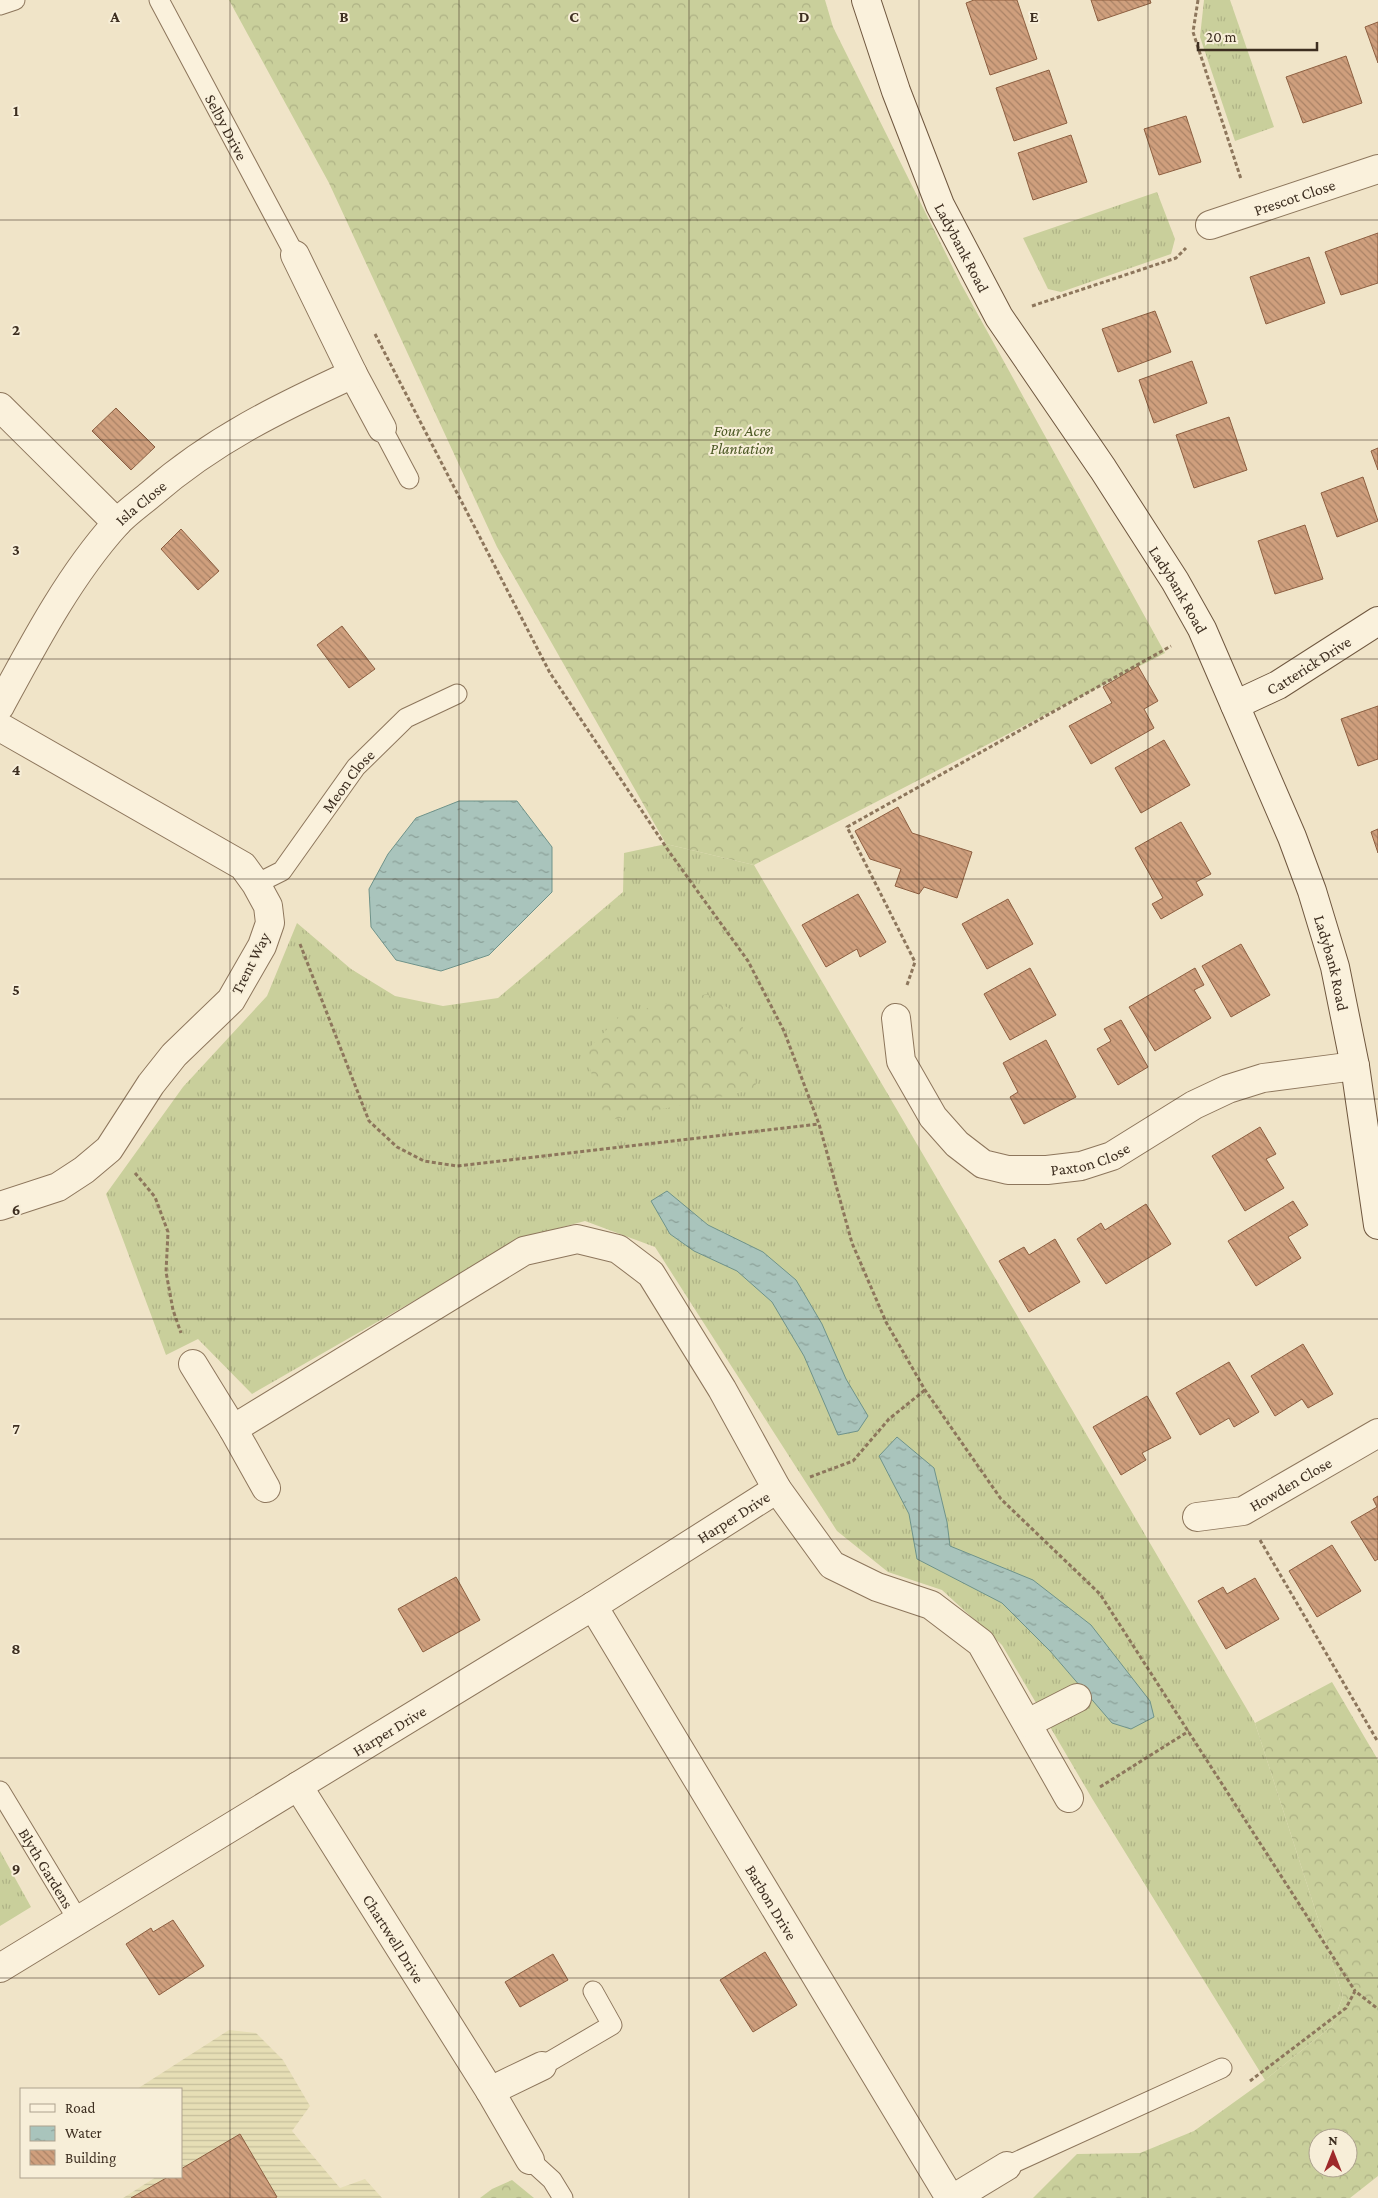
<svg xmlns="http://www.w3.org/2000/svg" width="1378" height="2198" viewBox="0 0 1378 2198" font-family="'Crimson Pro',serif">
	<style>
		.farmland { fill: url(#farmland-rules) }
		.grass { fill: url(#grass-tufts) }
		.forest { fill: url(#forest-crowns); fill-rule: evenodd }
		.water { fill: url(#water-ripples); stroke: #6f938a }
		.building { fill: url(#building-back-hatch); stroke: #8d5f41 }
		.lines { fill: none; stroke-linecap: round; stroke-linejoin: round }
		.lane-casing { stroke: #8d765c; stroke-width: 21 }
		.street-casing { stroke: #8d765c; stroke-width: 30 }
		.secondary-casing { stroke: #6f573f; stroke-width: 30 }
		.path { stroke: #8d765c; stroke-width: 3; stroke-dasharray: 4 2.5; stroke-linecap: butt }
		.lane { stroke: #faf1dc; stroke-width: 19 }
		.street { stroke: #faf1dc; stroke-width: 28 }
		.secondary { stroke: #faf1dc; stroke-width: 28 }
		.grid { fill: none; stroke: #3d2e20; stroke-width: 1; stroke-opacity: 0.55 }
		.labels { text-anchor: middle; stroke-width: 4; stroke-linejoin: round; paint-order: stroke }
		.street-label { font-size: 16px; fill: #3d2e20; stroke: #f7eed8 }
		.park-label { font-size: 16px; font-style: italic; fill: #4d5a26; stroke: #f7eed8 }
		.grid-label { font-size: 16px; text-anchor: middle; font-weight: bold; fill: #3d2e20; stroke: #f7eed8; stroke-width: 4; stroke-linejoin: round; paint-order: stroke }
	</style>
	<defs>
		<pattern id="farmland-rules" width="6" height="5" patternUnits="userSpaceOnUse" patternTransform="scale(1.25)"><rect width="6" height="5" fill="#e6deb5"/><path d="M0 2.5h6" fill="none" stroke="#c6bf9b"/></pattern>
		<pattern id="grass-tufts" width="24" height="20" patternUnits="userSpaceOnUse" patternTransform="scale(1.25)"><rect width="24" height="20" fill="#c9cf9b"/><path d="M3 7l-1-3M5 7V3M7 7l1-3M15 17l-1-3M17 17v-4M19 17l1-3" fill="none" stroke="#aeb285"/></pattern>
		<pattern id="forest-crowns" width="20" height="18" patternUnits="userSpaceOnUse" patternTransform="scale(1.25)"><rect width="20" height="18" fill="#c9cf9b"/><path d="M2 6a3 3 0 1 1 6 0M12 15a3 3 0 1 1 6 0" fill="none" stroke="#aeb285"/></pattern>
		<pattern id="water-ripples" width="26" height="14" patternUnits="userSpaceOnUse" patternTransform="scale(1.25)"><rect width="26" height="14" fill="#a9c4bc"/><path d="M2 4q2-2 4 0t4 0M15 11q2-2 4 0t4 0" fill="none" stroke="#8ba098"/></pattern>
		<pattern id="building-back-hatch" width="6" height="6" patternUnits="userSpaceOnUse" patternTransform="scale(1.25)"><rect width="6" height="6" fill="#cf9f7d"/><path d="M-1 5l2 2M0 0l6 6M5-1l2 2" fill="none" stroke="#a98266"/></pattern>
	</defs>
	<rect width="100%" height="100%" fill="#f0e4c8"/>
	<!-- farmland -->
	<path class="farmland" d="M229,2030L256,2033L283,2060L310,2106L292,2131L340,2188L365,2179L382,2198H123L156,2177H181V2089H137Z"/>
	<!-- grass -->
	<g class="grass">
		<path d="M1204,0H1230L1274,127L1235,141L1200,37Z"/>
		<path d="M1157,192L1175,239L1171,254L1061,292L1048,289L1023,238Z"/>
		<path d="M666,844L754,865L1255,1723L1343,1996L1332,2026L1265,2080L1093,1800L1002,1645L942,1590L888,1572L837,1531L655,1247L585,1221L525,1237L252,1394L198,1339L166,1355L106,1194L183,1087L267,996L297,923L351,969L395,996L443,1006L498,998L623,892L624,853Z"/>
		<path d="M0,1851L31,1907L0,1926Z"/>
	</g>
	<!-- forest -->
	<g class="forest">
		<path d="M229,0H825L833,27L961,284L1165,653L754,865L666,844L497,547L329,183Z"/>
		<path d="M707,994L740,1016L757,1089L606,1121L585,1052L622,1014Z"/>
		<path d="M1332,1682L1378,1760V2176L1350,2198H1033L1077,2154L1140,2153L1194,2131L1265,2080L1332,2026L1343,1996L1255,1723ZM1318,2138H1348V2168H1318Z"/>
		<path d="M512,2180L534,2198H480L492,2189Z"/>
	</g>
	<!-- water -->
	<g class="water">
		<path d="M459,801H517L552,847V892L489,955L441,971L396,960L371,927L369,889L388,854L416,818Z"/>
		<path d="M667,1191L708,1225L763,1252L796,1280L822,1324L846,1379L868,1416L858,1431L838,1435L804,1356L772,1302L737,1271L694,1251L670,1234L651,1201Z"/>
		<path d="M897,1437L934,1468L947,1522L950,1546L1033,1580L1091,1625L1150,1701L1154,1717L1131,1729L1112,1723L1050,1651L1002,1603L917,1559L909,1514L879,1456Z"/>
	</g>
	<!-- building -->
	<g class="building">
		<path d="M974,0H1017L1037,59L990,75L966,3Z"/>
		<path d="M1091,0H1150L1151,3L1098,21Z"/>
		<path d="M1378,22V63L1365,27Z"/>
		<path d="M1346,56L1362,103L1303,123L1286,77Z"/>
		<path d="M1049,70L1067,123L1014,141L996,88Z"/>
		<path d="M1186,116L1201,162L1159,175L1144,129Z"/>
		<path d="M1071,135L1087,182L1033,200L1018,153Z"/>
		<path d="M1378,233V283L1341,295L1325,252Z"/>
		<path d="M1309,257L1325,303L1266,324L1250,277Z"/>
		<path d="M1155,311L1171,352L1118,372L1102,329Z"/>
		<path d="M1192,361L1207,403L1154,423L1139,380Z"/>
		<path d="M116,408L155,447L131,470L92,431Z"/>
		<path d="M1229,417L1247,470L1194,488L1176,435Z"/>
		<path d="M1378,448V470L1371,451Z"/>
		<path d="M1363,477L1378,521L1337,537L1321,493Z"/>
		<path d="M1305,525L1323,579L1275,594L1258,541Z"/>
		<path d="M181,529L219,571L198,590L161,549Z"/>
		<path d="M342,626L375,669L349,688L317,645Z"/>
		<path d="M1138,666L1158,701L1144,709L1154,728L1091,764L1069,726L1112,703L1103,687Z"/>
		<path d="M1378,706V759L1358,766L1341,719Z"/>
		<path d="M1164,740L1190,785L1141,813L1115,768Z"/>
		<path d="M898,807L912,833L972,852L957,898L924,887L919,894L895,886L901,869L870,859L855,831Z"/>
		<path d="M1181,822L1211,874L1196,882L1203,895L1161,919L1152,904L1163,898L1135,848Z"/>
		<path d="M1378,829V853L1371,832Z"/>
		<path d="M858,894L886,942L860,957L857,949L826,967L802,925Z"/>
		<path d="M1008,899L1033,944L987,969L962,924Z"/>
		<path d="M1241,944L1270,995L1231,1017L1202,966Z"/>
		<path d="M1030,968L1056,1015L1010,1040L984,994Z"/>
		<path d="M1195,968L1204,985L1194,990L1211,1018L1155,1051L1129,1007Z"/>
		<path d="M1121,1020L1148,1067L1118,1085L1097,1049L1111,1041L1104,1029Z"/>
		<path d="M1046,1040L1076,1097L1024,1124L1010,1097L1018,1092L1003,1063Z"/>
		<path d="M1260,1127L1276,1154L1266,1159L1284,1188L1245,1211L1212,1156Z"/>
		<path d="M1293,1201L1308,1225L1288,1237L1301,1258L1256,1286L1228,1241Z"/>
		<path d="M1146,1204L1171,1244L1106,1284L1077,1239L1101,1223L1105,1230Z"/>
		<path d="M1055,1239L1080,1282L1029,1312L999,1261L1024,1247L1029,1255Z"/>
		<path d="M1303,1344L1333,1394L1308,1408L1302,1399L1275,1416L1251,1376Z"/>
		<path d="M1229,1362L1259,1412L1234,1427L1229,1418L1200,1435L1176,1393Z"/>
		<path d="M1147,1396L1171,1438L1142,1453L1146,1460L1121,1475L1093,1427Z"/>
		<path d="M1378,1496V1559L1375,1561L1351,1522L1377,1507L1373,1499Z"/>
		<path d="M1332,1545L1361,1591L1317,1617L1289,1571Z"/>
		<path d="M456,1577L480,1620L423,1652L398,1609Z"/>
		<path d="M1255,1578L1279,1619L1226,1649L1198,1601L1223,1587L1227,1594Z"/>
		<path d="M173,1920L204,1966L159,1995L126,1944L151,1928L153,1932Z"/>
		<path d="M765,1952L797,2005L753,2032L720,1980Z"/>
		<path d="M553,1954L568,1980L520,2007L505,1982Z"/>
		<path d="M240,2134L277,2197L275,2198H131L168,2177H181V2169Z"/>
	</g>
	<g class="lines">
		<defs>
			<g id="lane">
				<path id="s1" d="M159,0L295,255"/>
				<path d="M0,5L15,0"/>
				<path d="M382,428L409,479"/>
				<path id="s2" d="M256,884L282,871L356,767L406,718L457,694"/>
				<path id="s3" d="M0,1791L78,1920"/>
				<path d="M542,2066L612,2025L593,1991"/>
				<path d="M530,2160L552,2180L563,2198"/>
				<path d="M1007,2166L1222,2068"/>
			</g>
			<g id="street">
				<path id="s4" d="M1210,225L1378,169"/>
				<path d="M295,255L353,374L382,428"/>
				<path d="M0,407L117,523"/>
				<path id="s5" d="M0,706C33,645 69,576 116,524C126,513 139,504 151,494C213,440 279,408 353,374"/>
				<path d="M0,727L243,866L256,884L268,906L270,923L262,946L231,1000L174,1055L151,1084L109,1149L84,1170L58,1187L0,1206"/>
				<path id="s6" d="M896,1018L901,1061L933,1117L957,1144L983,1164L1008,1170H1047L1081,1166L1112,1156L1194,1105L1228,1089L1263,1078L1355,1066"/>
				<path d="M193,1364L233,1429L266,1488"/>
				<path d="M233,1429L524,1251L577,1239L618,1249L651,1274L722,1389L777,1489L832,1565L877,1587L931,1605L981,1643L1069,1798"/>
				<path id="s7" d="M1197,1517L1243,1511L1378,1433"/>
				<path id="s8" d="M593,1606L950,2198"/>
				<path d="M1028,1723L1077,1698"/>
				<path id="s9" d="M298,1786L490,2091L530,2160"/>
				<path id="s10" d="M0,1968L593,1606L777,1489"/>
				<path d="M490,2091L542,2066"/>
				<path d="M954,2198L1007,2166"/>
			</g>
			<g id="secondary">
				<path id="s11" d="M866,0L896,91L940,205L999,317L1103,469L1175,581L1202,629L1292,837L1312,891L1335,967L1355,1066L1378,1225"/>
				<path id="s12" d="M1235,705L1278,685L1378,621"/>
			</g>
		</defs>
		<!-- lane casing -->
		<use href="#lane" class="lane-casing"/>
		<!-- street casing -->
		<use href="#street" class="street-casing"/>
		<!-- secondary casing -->
		<use href="#secondary" class="secondary-casing"/>
		<!-- path -->
		<g class="path">
			<path d="M1198,0L1193,32L1241,179"/>
			<path d="M1032,306L1176,258L1186,248"/>
			<path d="M375,334L550,673L670,853L748,961L784,1031L819,1124L852,1243L886,1322L925,1390L1001,1499L1100,1594L1355,1991"/>
			<path d="M300,944L369,1121L397,1147L424,1161L457,1166L819,1124"/>
			<path d="M907,985L915,962L847,827L1171,646"/>
			<path d="M135,1173L155,1197L168,1232L166,1272L173,1310L181,1333"/>
			<path d="M810,1477L853,1461L889,1419L925,1390"/>
			<path d="M1260,1540L1378,1742"/>
			<path d="M1100,1787L1189,1731"/>
			<path d="M1250,2081L1346,2008L1355,1991L1378,2009"/>
		</g>
		<!-- lane -->
		<use href="#lane" class="lane"/>
		<!-- street -->
		<use href="#street" class="street"/>
		<!-- secondary -->
		<use href="#secondary" class="secondary"/>
	</g>
	<!-- grid -->
	<path class="grid" d="M230,0V2198M459,0V2198M689,0V2198M919,0V2198M1148,0V2198M0,220H1378M0,440H1378M0,659H1378M0,879H1378M0,1099H1378M0,1319H1378M0,1539H1378M0,1758H1378M0,1978H1378"/>
	<g class="labels">
		<!-- street labels -->
		<g class="street-label">
			<text dy="6" stroke="none"><textPath href="#s1" startOffset="144">Selby Drive</textPath></text>
			<text dy="6" stroke="none"><textPath href="#s4" startOffset="89">Prescot Close</textPath></text>
			<text dy="6" stroke="none"><textPath href="#s11" startOffset="266">Ladybank Road</textPath></text>
			<text dy="6" stroke="none"><textPath href="#s5" startOffset="249">Isla Close</textPath></text>
			<text dy="6" stroke="none"><textPath href="#s11" startOffset="671">Ladybank Road</textPath></text>
			<text dy="6" stroke="none"><textPath href="#s12" startOffset="84">Catterick Drive</textPath></text>
			<text dy="6" stroke="none"><textPath href="#s2" startOffset="141">Meon Close</textPath></text>
			<text transform="translate(250 963) rotate(-63)" y="6">Trent Way</text>
			<text dy="6" stroke="none"><textPath href="#s11" startOffset="1076">Ladybank Road</textPath></text>
			<text dy="6" stroke="none"><textPath href="#s6" startOffset="286">Paxton Close</textPath></text>
			<text dy="6" stroke="none"><textPath href="#s7" startOffset="101">Howden Close</textPath></text>
			<text dy="6" stroke="none"><textPath href="#s10" startOffset="861">Harper Drive</textPath></text>
			<text dy="6" stroke="none"><textPath href="#s10" startOffset="456">Harper Drive</textPath></text>
			<text dy="6" stroke="none"><textPath href="#s3" startOffset="90">Blyth Gardens</textPath></text>
			<text dy="6" stroke="none"><textPath href="#s8" startOffset="346">Barbon Drive</textPath></text>
			<text dy="6" stroke="none"><textPath href="#s9" startOffset="180">Chartwell Drive</textPath></text>
		</g>
		<!-- park labels -->
		<g class="park-label">
			<text x="742" y="436">Four Acre<tspan x="742" dy="18">Plantation</tspan></text>
		</g>
	</g>
	<g class="grid-label">
		<text x="115" y="22">A</text>
		<text x="344" y="22">B</text>
		<text x="574" y="22">C</text>
		<text x="804" y="22">D</text>
		<text x="1034" y="22">E</text>
		<text x="16" y="116">1</text>
		<text x="16" y="335">2</text>
		<text x="16" y="555">3</text>
		<text x="16" y="775">4</text>
		<text x="16" y="995">5</text>
		<text x="16" y="1215">6</text>
		<text x="16" y="1434">7</text>
		<text x="16" y="1654">8</text>
		<text x="16" y="1874">9</text>
	</g>
	<!-- legend -->
	<rect x="20" y="2088" width="162" height="90" fill="#f7eed8" stroke="#ada18e"/>
	<rect x="30" y="2104" width="25" height="8" fill="#faf1dc" stroke="#ada18e"/>
	<text x="65" y="2113" font-size="15" fill="#3d2e20">Road</text>
	<rect x="30" y="2126" width="25" height="15" fill="url(#water-ripples)" stroke="#ada18e"/>
	<text x="65" y="2138" font-size="15" fill="#3d2e20">Water</text>
	<rect x="30" y="2150" width="25" height="15" fill="url(#building-back-hatch)" stroke="#ada18e"/>
	<text x="65" y="2163" font-size="15" fill="#3d2e20">Building</text>
	<!-- north arrow -->
	<g transform="translate(1333 2153)"><circle r="24" fill="#f7eed8" stroke="#ada18e"/>
	<path d="M0-4L9 19L0 12L-9 19Z" fill="#9e2a2b"/>
	<text y="-8" font-size="14" font-weight="bold" text-anchor="middle" fill="#3d2e20">N</text>
	</g>
	<!-- scale -->
	<path d="M1198 42v8h119v-8" fill="none" stroke="#3d2e20" stroke-width="2.5"/>
	<text x="1206" y="42" font-size="15" fill="#3d2e20" stroke="#f7eed8" stroke-width="4" paint-order="stroke">20 m</text>
</svg>
